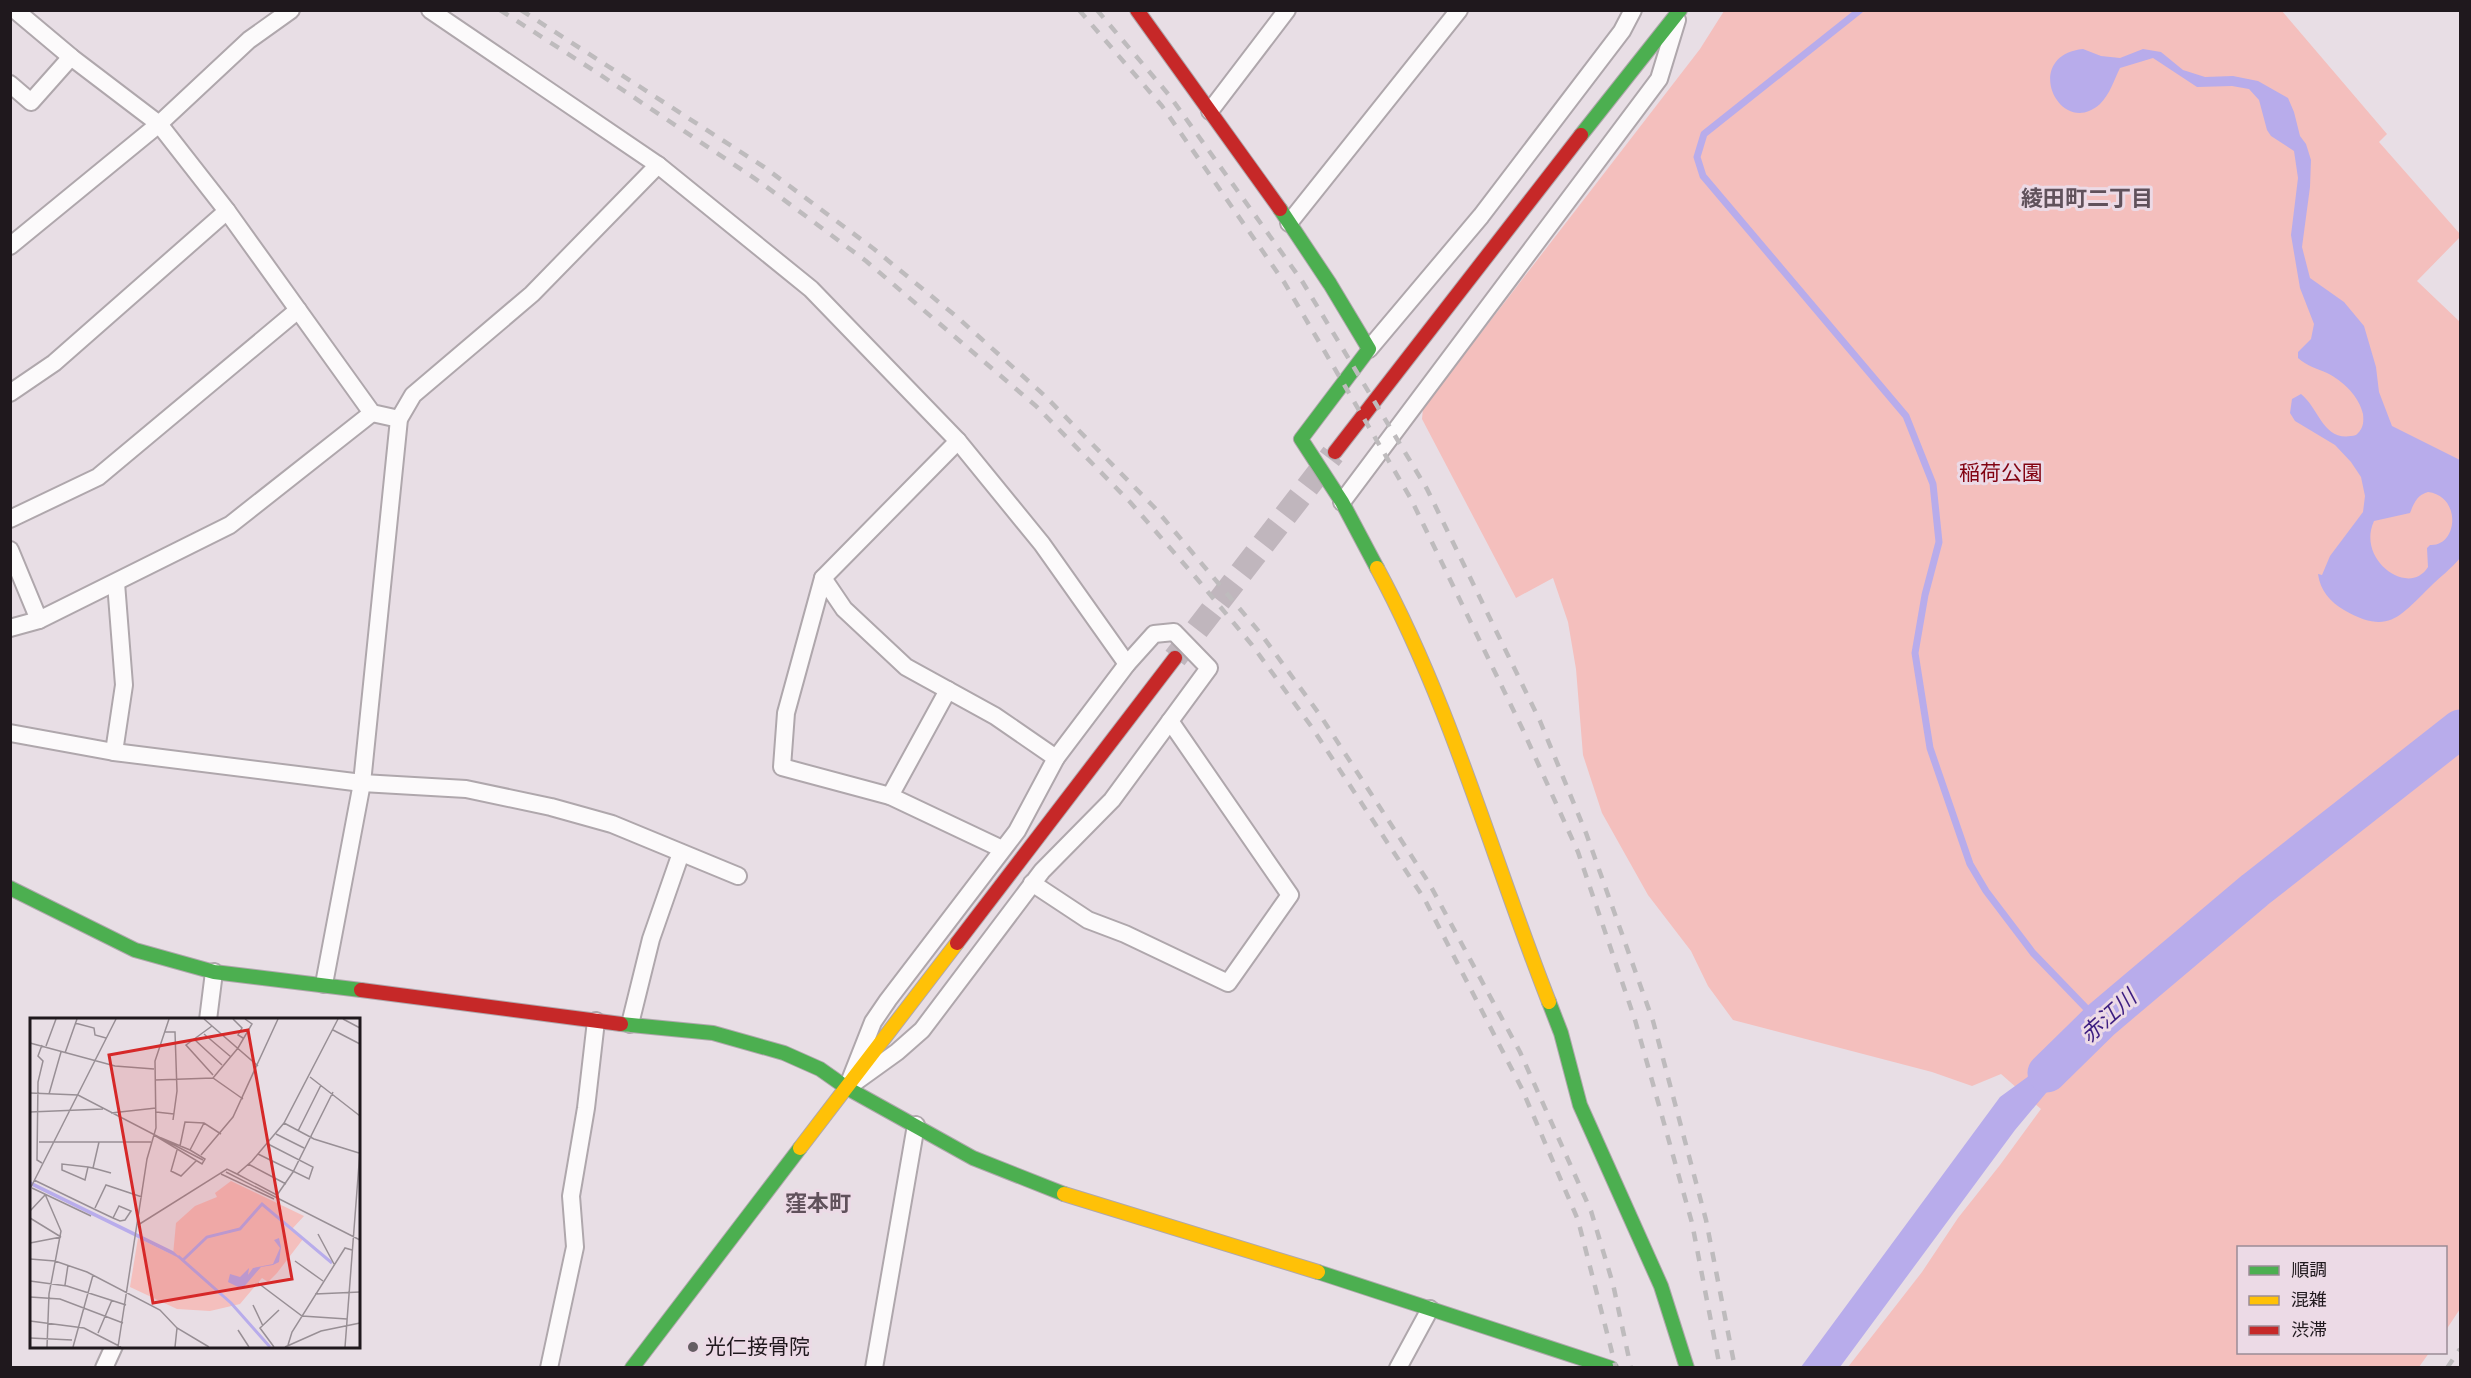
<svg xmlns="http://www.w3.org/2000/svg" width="2471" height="1378" viewBox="0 0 2471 1378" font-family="'Titillium Web','Noto Sans JP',sans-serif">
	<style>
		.green { fill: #f4bfbd }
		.water { fill: #b8aceb; fill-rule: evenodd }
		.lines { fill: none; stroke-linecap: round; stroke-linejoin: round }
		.stream { stroke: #b8aceb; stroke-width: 7 }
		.river { stroke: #b8aceb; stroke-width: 39 }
		.secondary-tunnel { stroke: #c0b6bd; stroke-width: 24; stroke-dasharray: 24 12; stroke-linecap: butt }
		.street-casing { stroke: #afa7ac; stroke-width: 20 }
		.fast-casing { stroke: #afa7ac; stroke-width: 16 }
		.slow-casing { stroke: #afa7ac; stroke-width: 16 }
		.jam-casing { stroke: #afa7ac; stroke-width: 16 }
		.street { stroke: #fcfafb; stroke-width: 16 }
		.fast { stroke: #4caf50; stroke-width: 14 }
		.slow { stroke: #ffc107; stroke-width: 14 }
		.jam { stroke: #c62828; stroke-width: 14 }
		.rail { stroke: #bebbbd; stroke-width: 4.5; stroke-dasharray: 10 10; stroke-linecap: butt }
		.poi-dot { fill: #655d63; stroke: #ecdae6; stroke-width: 2 }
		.labels { text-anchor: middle; stroke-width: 6; stroke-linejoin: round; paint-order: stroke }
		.park-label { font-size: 21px; fill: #820211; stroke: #ecdae6 }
		.poi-label { font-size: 21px; fill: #1f181d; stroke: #ecdae6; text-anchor: start }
		.neighbourhood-label { font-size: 22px; font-weight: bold; fill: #60515b; stroke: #ecdae6 }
		.water-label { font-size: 22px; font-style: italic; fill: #3d1e81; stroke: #ecdae6 }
		.inset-river { fill: none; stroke: #b8aceb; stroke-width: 3 }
		.inset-road { fill: none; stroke: #988f95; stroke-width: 1.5 }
		.view { fill: #d62828; fill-opacity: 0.15; stroke: #d62828; stroke-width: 3 }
		.inset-edge { fill: none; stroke: #1f181d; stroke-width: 3 }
	</style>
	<rect width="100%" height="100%" fill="#e8dee5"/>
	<!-- green -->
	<path class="green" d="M1724,11H2282L2387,134L2379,142L2460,234V237L2417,281L2460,322V1309L2446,1330V1248H2238V1352L2429,1353L2419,1367H1848L1922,1272L1958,1218L2000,1165L2041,1109L2001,1074L1972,1086L1932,1072L1733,1020L1708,986L1691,951L1648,895L1602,813L1583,755L1576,669L1568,622L1553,578L1516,598L1422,419L1423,408L1700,49Z"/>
	<!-- water -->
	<g class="water">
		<path d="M2083,49L2101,56L2120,58L2143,49L2161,52L2183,70L2205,77L2233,76L2258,81L2288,98L2294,112L2300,136L2306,144L2311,160L2310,187L2302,247L2310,278L2344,302L2364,326L2376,367L2379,392L2392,426L2460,460V558C2451,569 2440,577 2430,587C2398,618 2388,635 2344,610C2330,602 2320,590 2318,574L2322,575L2330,556L2363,512L2365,496L2361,477L2351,462L2335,445L2295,421L2290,413L2292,399L2301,394C2320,409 2323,444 2356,435C2363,429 2364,423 2363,414C2359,396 2343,381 2327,373C2316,368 2307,366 2298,358V352L2311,339L2314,324L2300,288L2291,235L2298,178L2294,151L2271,136L2267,130L2259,100L2249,89L2232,86L2197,87L2153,58L2120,68C2114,80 2110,94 2100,104C2060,140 2020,56 2083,49ZM2428,492C2462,496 2458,547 2430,545L2427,548L2428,567C2409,598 2356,560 2374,521L2410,513C2414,503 2417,495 2428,492Z"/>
		<path d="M2109,1018L2015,1130L1840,1367H1801L2000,1097Z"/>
	</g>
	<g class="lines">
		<!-- stream -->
		<path class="stream" d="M1860,10L1704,134L1697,157L1703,176L1906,416L1933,484L1939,542L1925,595L1915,653L1930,748L1970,864L1986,891L2033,953L2087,1009L2101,1020"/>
		<!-- river -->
		<path class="river" d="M2047,1073L2101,1020L2255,890L2460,729"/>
		<!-- secondary-tunnel -->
		<path class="secondary-tunnel" d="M1175,658L1333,454"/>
		<defs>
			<g id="street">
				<path d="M15,10L71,57L159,124L227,211L372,413L399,419"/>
				<path d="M430,10L658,165L811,289L958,441L1042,544L1127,664"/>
				<path d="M10,84L31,102L71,57"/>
				<path d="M1210,111L1287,10"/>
				<path d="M1289,223L1459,10"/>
				<path d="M10,246L159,124L249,40L291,10"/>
				<path d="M1369,349L1481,216L1622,31L1633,10"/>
				<path d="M10,393L54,363L227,211"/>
				<path d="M958,441L823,578L786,713L782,767L890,796L1002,849"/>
				<path d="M1342,502L1659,79L1677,20"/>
				<path d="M10,519L98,477L298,310"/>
				<path d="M10,550L39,620L230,525L372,413"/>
				<path d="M823,578L844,609L906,667L995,716L1056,758"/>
				<path d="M10,628L39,620"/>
				<path d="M1174,632L1209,668L1112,800L1042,871L922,1030L897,1052L847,1088L873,1022L888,1000L1017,831L1056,758L1127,664L1154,634Z"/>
				<path d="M10,733L114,752L362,783L466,789L551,807L612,824L738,876"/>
				<path d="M114,752L124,685L116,583"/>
				<path d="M890,796L948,690"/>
				<path d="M1032,883L1088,920L1125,934L1228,983L1290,895L1170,721"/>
				<path d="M324,984L362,783L399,419L413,395L532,294L658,165"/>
				<path d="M208,1020L214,972"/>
				<path d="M630,1024L651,939L681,853"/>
				<path d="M104,1368L114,1346"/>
				<path d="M549,1368L575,1247L571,1196L586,1108L596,1021"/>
				<path d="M874,1368L916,1125"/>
				<path d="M1398,1368L1430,1309"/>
			</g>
			<g id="fast">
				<path d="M1581,135L1680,10"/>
				<path d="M1280,209L1330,284L1369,349L1301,439L1342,502L1377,568"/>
				<path d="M10,888L135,950L214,972L361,990"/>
				<path d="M1549,1002L1561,1033L1580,1105L1661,1286L1687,1368"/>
				<path d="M621,1024L713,1033L784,1053L820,1069L847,1088L973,1158L1064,1194"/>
				<path d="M1318,1272L1611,1368"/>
				<path d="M632,1368L800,1148"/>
			</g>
			<g id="slow">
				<path d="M1377,568C1451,705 1492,857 1549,1002"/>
				<path d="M800,1148L957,943"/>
				<path d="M1064,1194L1318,1272"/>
			</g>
			<g id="jam">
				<path d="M1137,10L1280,209"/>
				<path d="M1335,452L1581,135"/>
				<path d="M957,943L1175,658"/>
				<path d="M361,990L621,1024"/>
			</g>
		</defs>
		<!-- street casing -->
		<use href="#street" class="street-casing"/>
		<!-- fast casing -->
		<use href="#fast" class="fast-casing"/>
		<!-- slow casing -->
		<use href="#slow" class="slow-casing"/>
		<!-- jam casing -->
		<use href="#jam" class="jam-casing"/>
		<!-- street -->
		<use href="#street" class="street"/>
		<!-- fast -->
		<use href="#fast" class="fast"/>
		<!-- slow -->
		<use href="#slow" class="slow"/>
		<!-- jam -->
		<use href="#jam" class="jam"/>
		<!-- rail -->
		<g class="rail">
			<path d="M500,10L596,72L760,182L866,261L1036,406L1130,502L1198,580L1252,645L1311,726L1425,900L1522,1089L1578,1220L1616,1368"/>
			<path d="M521,10L764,167L874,249L957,317L1044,395L1154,507L1261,634L1320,715L1429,883L1520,1052L1591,1211L1613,1284L1631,1368"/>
			<path d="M1079,10L1162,106L1284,282L1411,499L1522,728L1578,852L1635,1020L1692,1223L1720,1368"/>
			<path d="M1097,10L1169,95L1302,281L1427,489L1540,721L1586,833L1653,1021L1706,1220L1735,1368"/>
			<path d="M2447,1368L2460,1349"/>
			<path d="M2460,1368V1367"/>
		</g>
	</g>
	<!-- markers -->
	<circle class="poi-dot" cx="693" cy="1347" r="6"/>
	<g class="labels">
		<!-- park labels -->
		<g class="park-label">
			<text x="2001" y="480">稲荷公園</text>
		</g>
		<!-- poi labels -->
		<g class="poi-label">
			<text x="705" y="1354">光仁接骨院</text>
		</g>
		<!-- neighbourhood labels -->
		<g class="neighbourhood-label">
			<text x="2087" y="206">綾田町二丁目</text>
			<text x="818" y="1211">窪本町</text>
		</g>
		<!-- water labels -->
		<g class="water-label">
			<text transform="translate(2108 1016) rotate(-42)" y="8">赤江川</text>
		</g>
	</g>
	<!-- overview -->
	<g transform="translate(30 1018)">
		<rect width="330" height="330" fill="#e8dee5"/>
		<path d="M201,163L274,198L262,211L273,221L247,255L238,264L232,260L210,286L180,293L147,291L100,269L108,220L143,237L146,205L165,188L187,179L185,175Z" fill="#f4bfbd"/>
		<path d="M0,163L143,233L153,242L0,167ZM249,220L251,229L249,244L243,247L231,249L212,271L198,264L200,256L210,259L219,250L218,257L223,250L243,246L250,230L244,222Z" fill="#b8aceb"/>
		<path class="inset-river" d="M148,238L201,285L240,329M153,242L177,219L210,211L232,186L302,245"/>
		<path class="inset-road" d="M174,1L228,48M203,1L212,10L208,17L213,20M313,1L330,10M45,5L64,10L65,17L76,20M182,8L156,27L183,57M303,12L330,26M134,14H145L147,73L143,102M174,16L201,39M165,22L192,47M0,25L85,48L124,51M16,28L26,1M35,35L47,1M280,59L330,98M183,60L208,30L222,6L215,1M125,62L183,60L213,81M0,75L48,77L173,142M19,76L31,34M0,94L73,91M126,94L144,96M81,95L126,90M254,105L284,121L329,135M268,113L291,67M246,116L274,130M124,117L160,132L175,141L172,146ZM9,124H121M150,128L155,104L174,105L191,116M147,132L141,153L151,158L166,143M160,132L174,105M228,136L279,161L283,149L238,126M171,137L203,99L248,1M12,145L7,142L8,64L13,43L8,38L12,27M218,146L256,166M58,149L55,162L32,152V146L58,149L63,150L69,124M63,150L81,155M196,154L330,222M191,156L244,181M207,156L247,177L248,182M4,162L64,191L83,200L90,203L95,202L101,193L89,188L83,200M2,170L61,198M0,171L86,1M15,176L31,213L19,276L17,329M247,177L263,154L303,74M65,190L76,167L112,179M0,193L15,177M0,200L31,219M108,207L197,151L207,156L222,143L254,105L308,1M288,216L304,246M0,225L31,219M0,241L25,243L57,254L130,292L147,310L179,329M265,243L293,263M0,263L37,268L96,287M228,265L272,298L317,301M35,267L38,247M285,276L330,274M0,279L30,281L93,305M223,287L233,308M0,303L54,310L91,329M208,312L219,329M68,315L82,282M0,320L42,322M258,327L262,314L315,230L322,232M43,329L63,257M88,329L117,141L126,110L125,43L139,1M145,329L147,310M244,329L230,310L249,292M255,329L291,313L330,305M315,329L330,133"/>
		<path class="view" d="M218,12L262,261L123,285L79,37Z"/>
		<rect width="330" height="330" class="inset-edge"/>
	</g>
	<!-- border -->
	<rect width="2471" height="1378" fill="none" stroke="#1f181d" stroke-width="24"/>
	<!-- legend -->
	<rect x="2237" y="1246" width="210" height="108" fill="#ecdae6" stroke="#9a8c96" stroke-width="1.5"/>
	<rect x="2249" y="1266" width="30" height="9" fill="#4caf50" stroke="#9a8c96" stroke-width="1.5"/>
	<text x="2291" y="1276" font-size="18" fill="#1f181d">順調</text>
	<rect x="2249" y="1296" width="30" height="9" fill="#ffc107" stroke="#9a8c96" stroke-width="1.5"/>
	<text x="2291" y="1306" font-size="18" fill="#1f181d">混雑</text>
	<rect x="2249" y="1326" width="30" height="9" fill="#c62828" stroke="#9a8c96" stroke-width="1.5"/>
	<text x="2291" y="1336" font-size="18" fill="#1f181d">渋滞</text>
</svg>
